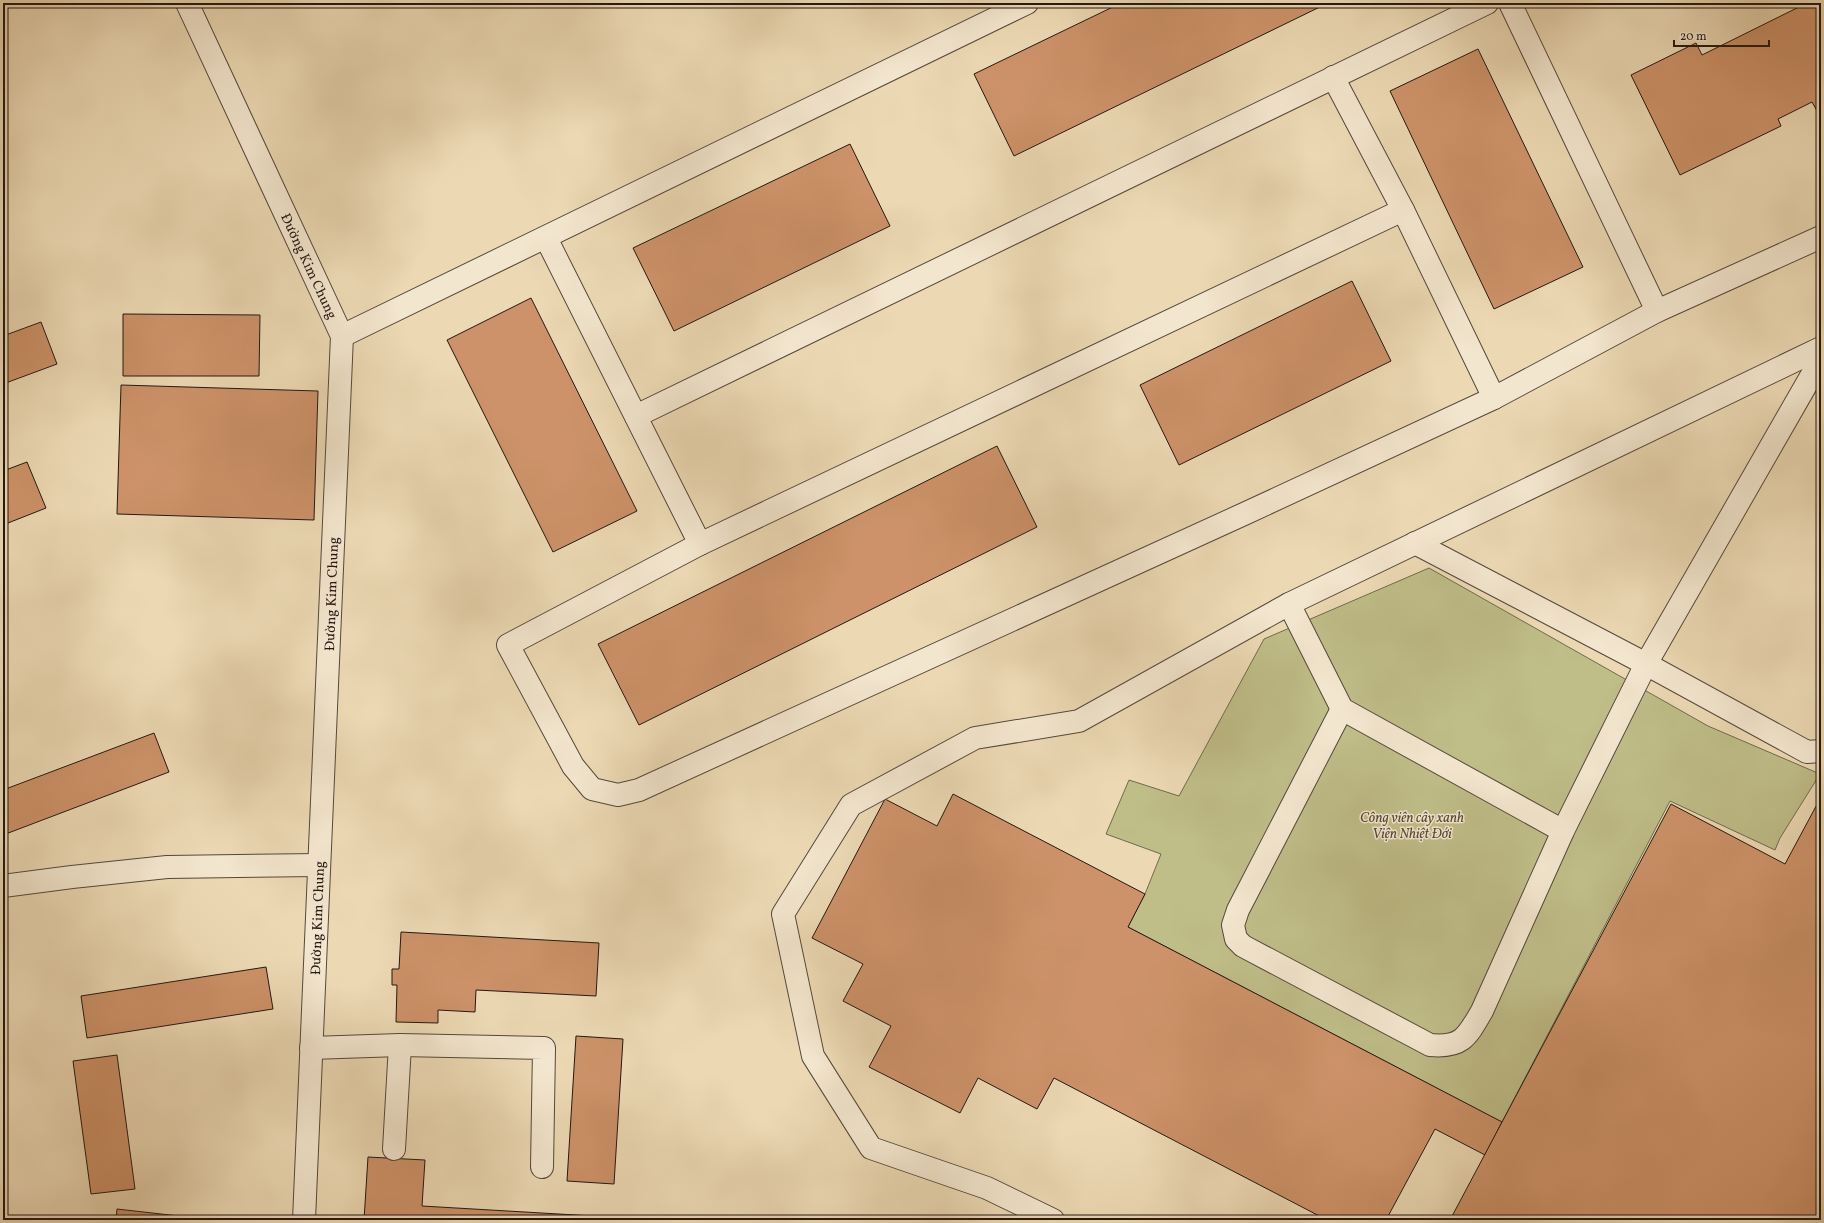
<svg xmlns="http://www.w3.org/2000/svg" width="1824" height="1223" viewBox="0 0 1824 1223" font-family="Vollkorn,serif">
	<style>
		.green { fill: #bfbd88; stroke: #716a4e }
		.building { fill: #cd9269; stroke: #231713 }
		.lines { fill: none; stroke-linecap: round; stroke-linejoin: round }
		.minor-casing { stroke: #55483b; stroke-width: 24 }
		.minor { stroke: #f3e6ce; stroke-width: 22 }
		.labels { text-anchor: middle; stroke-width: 3; stroke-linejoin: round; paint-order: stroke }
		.street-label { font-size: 14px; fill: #231713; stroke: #f3e6ce }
		.park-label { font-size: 14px; font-style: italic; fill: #524936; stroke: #f3e6ce }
	</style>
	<rect width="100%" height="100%" fill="#ecd9b4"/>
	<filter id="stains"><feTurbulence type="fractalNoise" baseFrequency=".005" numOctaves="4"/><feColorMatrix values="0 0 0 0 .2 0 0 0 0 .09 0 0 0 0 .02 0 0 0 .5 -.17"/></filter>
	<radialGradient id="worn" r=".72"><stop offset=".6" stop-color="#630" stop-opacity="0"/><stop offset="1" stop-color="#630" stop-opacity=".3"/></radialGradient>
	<!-- green -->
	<path class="green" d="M1429,568L1708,726L1820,774L1780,838L1775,850L1670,801L1502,1122L1128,927L1145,894L1161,854L1106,834L1129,780L1179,796L1264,639Z"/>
	<!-- building -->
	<g class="building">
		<path d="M3,3H21L3,10Z"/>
		<path d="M1121,3H1328L1014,156L974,74Z"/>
		<path d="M1807,3H1821V109L1817,111L1812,102L1778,119L1781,126L1680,175L1631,75L1696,43L1702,55Z"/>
		<path d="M1478,49L1583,267L1494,309L1390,91Z"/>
		<path d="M850,144L890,226L674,331L633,248Z"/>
		<path d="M1352,281L1391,361L1179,465L1140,385Z"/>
		<path d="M531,298L637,511L553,552L447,340Z"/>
		<path d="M123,314L260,315L259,376H123Z"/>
		<path d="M41,322L57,364L3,384V336Z"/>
		<path d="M121,385L318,391L314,520L117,514Z"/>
		<path d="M997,446L1037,527L639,725L598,644Z"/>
		<path d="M27,462L46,508L3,525V471Z"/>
		<path d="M154,733L169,772L3,835V790Z"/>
		<path d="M953,794L1145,894L1128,927L1502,1122L1485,1155L1435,1129L1386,1220H1327L1054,1078L1037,1109L978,1078L960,1113L869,1067L891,1026L843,1001L863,964L812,938L885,799L937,826Z"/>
		<path d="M1821,797V1220H1450L1671,804L1785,864Z"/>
		<path d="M401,932L599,943L596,996L476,990L475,1012L438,1010V1023L396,1022L397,985H392V969H399Z"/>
		<path d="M266,967L273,1009L87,1038L81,996Z"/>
		<path d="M576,1036L623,1039L614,1184L567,1181Z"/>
		<path d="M117,1055L135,1189L91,1194L73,1061Z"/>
		<path d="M368,1157L425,1160L422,1206L610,1217V1220H364Z"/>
		<path d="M117,1209L214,1220H116Z"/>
	</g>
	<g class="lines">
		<defs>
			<g id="minor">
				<path id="s1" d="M187,3L342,336L304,1220"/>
				<path d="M1510,3L1657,311"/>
				<path d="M1333,77L1403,210L1494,398"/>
				<path d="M1403,210L700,544L508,645L573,766L592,789L618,795L639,790L1244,514L1494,398L1657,311L1821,237"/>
				<path d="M546,238L700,544"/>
				<path d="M342,336L1027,3"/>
				<path d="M636,416L1487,3"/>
				<path d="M1415,543L1646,664L1807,752L1821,751"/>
				<path d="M1289,604L1342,709L1563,831"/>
				<path d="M1342,709L1238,910L1233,925L1236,939L1243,946L1430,1045C1462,1048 1467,1037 1482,1011L1563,831L1646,664L1821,359"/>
				<path d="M3,886L72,877L167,867L319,865"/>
				<path d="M311,1048L400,1045L544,1048L542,1167"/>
				<path d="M394,1149L400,1045"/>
				<path d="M1053,1220L987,1188L871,1148L813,1056L783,914L851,805L975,738L1079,721L1289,604L1821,348"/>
			</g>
		</defs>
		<!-- minor casing -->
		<use href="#minor" class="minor-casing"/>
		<!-- minor -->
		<use href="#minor" class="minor"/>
	</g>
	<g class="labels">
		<!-- street labels -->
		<g class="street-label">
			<text dy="5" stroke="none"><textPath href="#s1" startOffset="290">Đường Kim Chung</textPath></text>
			<text transform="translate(331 594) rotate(-88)" y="5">Đường Kim Chung</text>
			<text transform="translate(317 918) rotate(-88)" y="5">Đường Kim Chung</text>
		</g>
		<!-- park labels -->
		<g class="park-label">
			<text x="1412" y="822">Công viên cây xanh<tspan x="1412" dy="16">Viện Nhiệt Đới</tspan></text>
		</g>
	</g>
	<!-- margin -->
	<rect width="1824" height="1223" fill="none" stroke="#ecd9b4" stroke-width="16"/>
	<rect x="4" y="4" width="1816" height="1215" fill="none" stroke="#231713" stroke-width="2"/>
	<rect x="8" y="8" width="1808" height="1207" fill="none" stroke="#231713"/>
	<!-- scale -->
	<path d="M1674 40v6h95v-6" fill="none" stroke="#231713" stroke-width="2"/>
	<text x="1680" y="40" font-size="12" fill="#231713" stroke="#f3e6ce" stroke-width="3" paint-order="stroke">20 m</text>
	<rect width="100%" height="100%" filter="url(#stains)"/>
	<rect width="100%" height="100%" fill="url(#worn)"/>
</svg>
